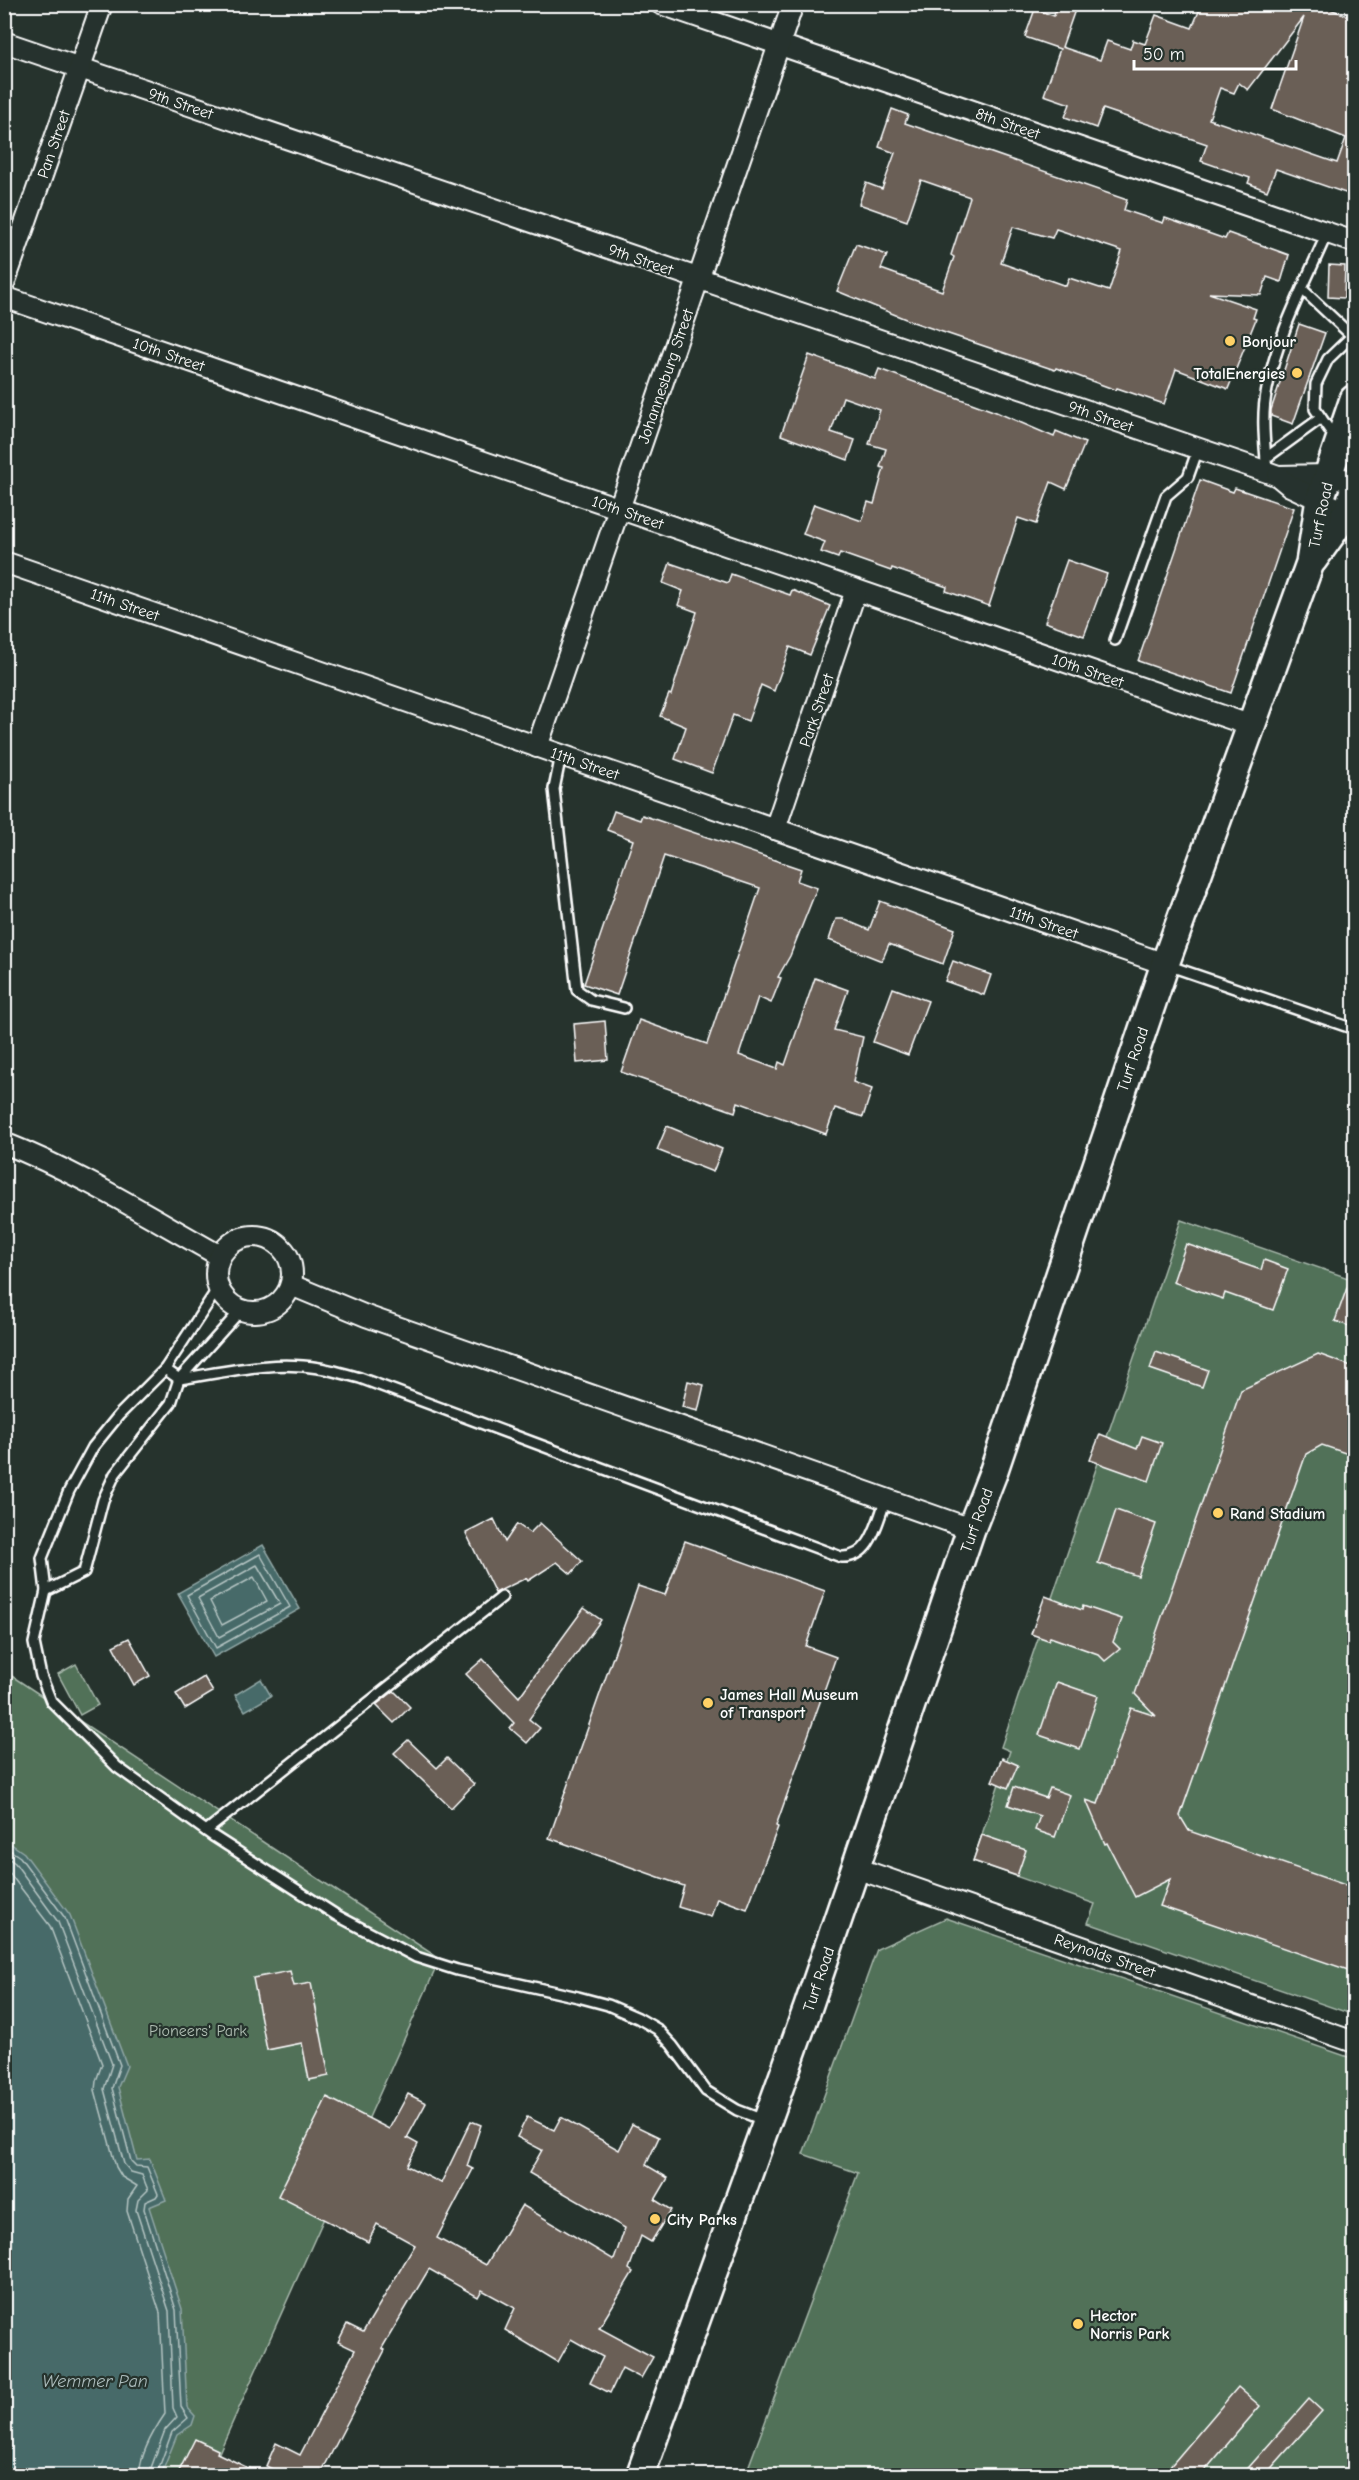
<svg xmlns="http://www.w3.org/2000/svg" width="1359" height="2480" viewBox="0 0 1359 2480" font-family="'Comic Neue',sans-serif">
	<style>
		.green { fill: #517159; stroke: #a8b8ac; stroke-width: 1.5 }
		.water { fill: #466b69; stroke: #90a6a5; stroke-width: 1.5 }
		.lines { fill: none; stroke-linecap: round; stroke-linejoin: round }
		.shore { stroke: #b5c4c3; stroke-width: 1.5 }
		.building { fill: #6a5e57; stroke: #fff; stroke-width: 1.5; fill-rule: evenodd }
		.service-casing { stroke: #fff; stroke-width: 14 }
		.minor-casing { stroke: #fff; stroke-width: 24 }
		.secondary-casing { stroke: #fff; stroke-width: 32 }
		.service { stroke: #26332d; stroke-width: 9 }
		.minor { stroke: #26332d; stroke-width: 20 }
		.secondary { stroke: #26332d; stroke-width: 27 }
		.poi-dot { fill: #ffd166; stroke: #26332d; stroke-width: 2 }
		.labels { text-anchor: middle; stroke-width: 4.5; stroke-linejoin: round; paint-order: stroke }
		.street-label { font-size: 16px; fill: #fff; stroke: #26332d }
		.poi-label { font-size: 16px; font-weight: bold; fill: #fff; stroke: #26332d; text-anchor: start }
		.park-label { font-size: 16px; fill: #b1bfb4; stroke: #26332d }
		.water-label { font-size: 18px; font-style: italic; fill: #acbcbc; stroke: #26332d }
	</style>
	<rect width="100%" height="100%" fill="#26332d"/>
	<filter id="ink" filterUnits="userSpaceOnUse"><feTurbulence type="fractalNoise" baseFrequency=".0167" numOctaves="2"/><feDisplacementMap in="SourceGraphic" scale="12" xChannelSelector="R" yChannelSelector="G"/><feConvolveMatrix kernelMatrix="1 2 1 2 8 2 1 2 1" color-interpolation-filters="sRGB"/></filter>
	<g filter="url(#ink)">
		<!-- green -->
		<g class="green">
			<path d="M1181,1220L1354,1280V2015L1088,1923L1095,1904L973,1861L1010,1751L1001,1747Z"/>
			<path d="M76,1664L98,1705L80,1715L58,1674Z"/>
			<path d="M4,1671L440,1959L209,2475H5Z"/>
			<path d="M946,1918L1354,2059V2475L745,2476L858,2173L803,2154L877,1949Z"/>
		</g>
		<!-- water -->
		<g class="water">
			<path d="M263,1545L300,1609L214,1657L178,1593Z"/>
			<path d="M261,1679L271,1696L245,1711L235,1695Z"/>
			<path d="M4,1839L24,1853L70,1915L127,2066L118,2087L137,2160L150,2159L166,2200L149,2207L182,2309L187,2407L195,2416L192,2425L177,2435L161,2475H5Z"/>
		</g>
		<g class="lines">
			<!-- shore -->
			<g class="shore">
				<path d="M260,1554L290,1607L216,1648L187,1595Z"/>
				<path d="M257,1565L280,1604L219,1637L198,1598Z"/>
				<path d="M254,1577L267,1601L222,1625L210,1601Z"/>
				<path d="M4,1846L20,1857L65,1918L120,2065L112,2088L131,2161L136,2166L147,2167L158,2194L156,2197L145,2202L144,2209L176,2310L181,2407L188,2418L172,2432L156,2476"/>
				<path d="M4,1855L15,1863L58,1922L112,2064L104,2089L124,2164L131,2172L142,2175L148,2190L138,2200L136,2210L169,2311L173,2408L177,2417L165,2430L148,2476"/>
				<path d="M4,1866L50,1926L102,2064L96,2081L95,2090L116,2167L122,2177L137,2186L128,2199L127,2211L160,2313L165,2414C154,2430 140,2455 139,2476"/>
			</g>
		</g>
		<!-- building -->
		<g class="building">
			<path d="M1057,4H1077L1062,47L1100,60L1107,41L1130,49L1133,40L1145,44L1156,15L1192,28L1202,4H1317L1354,18V196L1276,169L1267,191L1248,183L1250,178L1201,161L1207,144L1103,109L1096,128L1065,117L1070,104L1044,95L1060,49L1025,37L1035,9L1054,16ZM1304,17L1272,109L1346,138L1337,163L1209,119L1220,88L1234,93L1239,83L1248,90Z"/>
			<path d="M892,109L908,115L905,123L1127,200L1124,210L1163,223L1165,218L1225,239L1228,233L1289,255L1281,282L1267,277L1261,295L1209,293L1256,309L1253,318L1256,319L1228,389L1176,369L1164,404L1117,388L1116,390L1056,368L1055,370L913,322L837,291L856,244L887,255L881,269L942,291L954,257L951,255L970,197L921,180L907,221L859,204L866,183L882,189L895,153L879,147ZM1013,227L1052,238L1056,229L1122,251L1109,291L1069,278L1066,286L1001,263Z"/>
			<path d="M1329,265L1345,266L1344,298L1328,297Z"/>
			<path d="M1299,324L1325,333L1293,424L1271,416V410Z"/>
			<path d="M809,355L875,379L879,369L996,412L1054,437L1056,431L1085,443L1066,489L1051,482L1036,524L1018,518L989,606L946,591L947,587L892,568L891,571L840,553L838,558L821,552L825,542L803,534L814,504L862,521L868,502L874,504L884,468L880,467L886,449L869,444L880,410L843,397L831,432L855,440L848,460L781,435Z"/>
			<path d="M1200,480L1233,492L1235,488L1294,508L1231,693L1138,661Z"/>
			<path d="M1067,560L1107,574L1084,636L1045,622Z"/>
			<path d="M670,563L728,583L731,574L790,595L792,590L830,606L810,655L790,647L774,691L761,685L748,721L733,715L712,773L675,759L686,727L660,716L669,694L671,695L697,612L678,605L683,591L663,583Z"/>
			<path d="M614,811L640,820L642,815L801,869L797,881L817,888L790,956L778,977L781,978L771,1003L758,997L739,1055L777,1069L779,1062L785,1065L815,978L848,990L834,1030L863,1037L853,1082L872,1089L863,1117L835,1108L826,1134L738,1102L735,1112L621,1072L639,1020L707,1044L760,888L664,856L617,995L584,984L633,840L607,830Z"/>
			<path d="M880,901L955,929L943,964L889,944L882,961L829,940L836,919H843L869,930Z"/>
			<path d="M953,961L991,975L984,995L945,981Z"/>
			<path d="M893,988L928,1001L908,1055L873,1042Z"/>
			<path d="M605,1021L608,1060L577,1063L574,1024Z"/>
			<path d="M667,1126L722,1149L713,1172L657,1150Z"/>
			<path d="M1186,1244L1261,1270L1264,1260L1288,1269L1273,1310L1225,1293L1223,1299L1173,1282Z"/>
			<path d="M1352,1274H1354V1328L1335,1321Z"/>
			<path d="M1156,1352L1208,1370L1202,1387L1150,1369Z"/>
			<path d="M1318,1354L1354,1367V1456L1322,1445L1306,1454L1180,1816L1189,1831L1354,1888V1972L1160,1906L1170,1879L1135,1897L1107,1843L1105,1844L1086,1800L1098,1804L1131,1708L1156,1716L1135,1694L1241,1390Z"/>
			<path d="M688,1381L704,1385L698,1411L682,1407Z"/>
			<path d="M1100,1434L1137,1449L1142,1436L1162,1443L1149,1481L1090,1460Z"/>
			<path d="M1116,1510L1156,1524L1138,1576L1098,1563Z"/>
			<path d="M494,1519L505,1542L517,1524L530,1533L540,1523L582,1561L571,1574L557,1562L528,1581L526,1578L495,1593L466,1533Z"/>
			<path d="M685,1541L825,1591L806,1646L836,1657L776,1826L778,1827L747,1909L717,1898L711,1917L678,1907L684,1886L549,1838L638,1586L665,1595Z"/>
			<path d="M1045,1596L1082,1610L1083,1606L1122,1619L1113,1642L1120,1649L1105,1661L1098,1654L1050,1637L1048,1640L1031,1634Z"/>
			<path d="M584,1608L601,1620L529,1719L540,1728L527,1743L510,1728L514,1723L466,1674L483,1659L519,1697Z"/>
			<path d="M129,1638L150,1676L134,1685L113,1646Z"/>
			<path d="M204,1677L213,1692L185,1709L176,1694Z"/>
			<path d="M1057,1682L1098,1696L1080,1749L1039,1735Z"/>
			<path d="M394,1691L410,1707L394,1723L376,1705Z"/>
			<path d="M408,1740L437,1768L447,1758L474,1784L451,1808L394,1753Z"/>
			<path d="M1002,1758L1018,1765L1008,1788L992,1781Z"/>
			<path d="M1014,1787L1046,1798L1050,1788L1070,1795L1055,1837L1035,1830L1040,1816L1008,1805Z"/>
			<path d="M982,1835L1026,1850L1017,1876L973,1861Z"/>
			<path d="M290,1971L294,1986L311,1983L329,2076L309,2080L302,2043L267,2050L253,1978Z"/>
			<path d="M408,2094L426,2103L407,2138L418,2144L407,2166L441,2183L471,2121L481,2125L467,2166L473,2169L437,2238L486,2265L522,2205L614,2260L625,2228L529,2173L542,2150L517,2137L527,2117L554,2130L561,2117L619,2150L632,2124L659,2137L646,2165L668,2178L655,2200L671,2210L651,2242L641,2236L629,2269L633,2272L599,2328L653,2357L641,2378L622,2368L610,2393L590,2383L603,2357L571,2339L558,2362L505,2330L515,2308L482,2290L478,2297L429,2269L382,2348L385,2350L320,2475H284L266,2466L276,2443L300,2455L355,2350L338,2342L347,2324L363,2332L415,2245L377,2224L368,2242L278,2196L327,2097L389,2129Z"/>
			<path d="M1238,2387L1260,2406L1201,2475H1163Z"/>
			<path d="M1309,2399L1322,2411L1265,2475H1242Z"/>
			<path d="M195,2439L218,2450L217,2453L263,2475H177Z"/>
		</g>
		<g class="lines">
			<defs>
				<g id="service">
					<path d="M1302,289L1352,336"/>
					<path d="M1335,438L1315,409L1316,384L1328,359L1354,334"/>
					<path d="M1266,458L1321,418"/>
					<path d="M1267,472C1265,445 1261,416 1267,389C1278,333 1305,284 1327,233"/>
					<path d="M1115,640L1166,496L1188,477L1198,449"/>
					<path d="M561,755L554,789L577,990L591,1000L624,1008"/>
					<path d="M1167,965L1354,1029"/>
					<path d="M218,1288L165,1369L119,1415L93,1447L69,1491L42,1558L46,1591L34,1643L41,1676L51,1701L117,1767L213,1836L336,1915L416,1957L457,1970L578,1997L608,2005L638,2018L657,2029L672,2045L706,2091L737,2110L766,2121"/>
					<path d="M165,1369L179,1379C225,1372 272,1360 319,1368C332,1370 346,1374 360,1378L841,1557C871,1559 877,1522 886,1499"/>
					<path d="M46,1591L84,1572L103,1500L115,1474L171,1403L179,1379L241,1310"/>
					<path d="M206,1831L502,1597"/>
				</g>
				<g id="minor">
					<path d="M661,4L1354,242"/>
					<path d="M4,42L1267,472L1278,476L1328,475L1354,482"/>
					<path d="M4,284L102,4"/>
					<path d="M4,297L1252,726"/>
					<path d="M1278,476L1290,486L1354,516"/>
					<path d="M4,562L1165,964"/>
					<path d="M537,747L793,4"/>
					<path d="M775,829L856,590"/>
					<path d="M4,1143C80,1173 150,1217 220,1256"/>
					<circle cx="254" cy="1274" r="38"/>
					<path d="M291,1285L366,1316L971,1529"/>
					<path d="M856,1868L1354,2042"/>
				</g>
				<g id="secondary">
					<path d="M1313,560L1348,511L1354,490"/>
					<path d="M640,2476L808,2007L971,1529L993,1473L1165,964L1310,563L1320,499L1354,399"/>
				</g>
			</defs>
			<!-- service casing -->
			<use href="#service" class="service-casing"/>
			<!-- minor casing -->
			<use href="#minor" class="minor-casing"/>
			<!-- secondary casing -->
			<use href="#secondary" class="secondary-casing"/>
			<!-- service -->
			<use href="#service" class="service"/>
			<!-- minor -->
			<use href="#minor" class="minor"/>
			<!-- secondary -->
			<use href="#secondary" class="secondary"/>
		</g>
	</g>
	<!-- markers -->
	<g class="poi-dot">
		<circle cx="1230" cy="341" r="6"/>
		<circle cx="1297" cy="373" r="6"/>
		<circle cx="1218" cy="1513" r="6"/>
		<circle cx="708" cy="1703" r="6"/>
		<circle cx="655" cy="2219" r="6"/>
		<circle cx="1078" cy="2324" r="6"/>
	</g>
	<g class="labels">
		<!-- street labels -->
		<g class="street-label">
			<text transform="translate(181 103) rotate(19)" y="6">9th Street</text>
			<text transform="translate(1008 123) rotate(19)" y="6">8th Street</text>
			<text transform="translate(53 144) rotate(-71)" y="6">Pan Street</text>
			<text transform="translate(641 259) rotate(19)" y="6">9th Street</text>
			<text transform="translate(169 354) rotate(19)" y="6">10th Street</text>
			<text transform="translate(665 376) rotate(-71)" y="6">Johannesburg Street</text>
			<text transform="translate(1101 416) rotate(19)" y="6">9th Street</text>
			<text transform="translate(628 512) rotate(19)" y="6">10th Street</text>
			<text transform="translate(1320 515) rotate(-78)" y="6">Turf Road</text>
			<text transform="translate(125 604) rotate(19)" y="6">11th Street</text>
			<text transform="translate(1088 670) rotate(19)" y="6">10th Street</text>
			<text transform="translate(816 710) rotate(-71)" y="6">Park Street</text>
			<text transform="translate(585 763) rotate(19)" y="6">11th Street</text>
			<text transform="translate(1044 922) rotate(19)" y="6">11th Street</text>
			<text transform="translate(1132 1059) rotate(-71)" y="6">Turf Road</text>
			<text transform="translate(976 1520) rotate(-70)" y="6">Turf Road</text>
			<text transform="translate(1105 1955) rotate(19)" y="6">Reynolds Street</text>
			<text transform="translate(818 1979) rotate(-71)" y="6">Turf Road</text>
		</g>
		<!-- poi labels -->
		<g class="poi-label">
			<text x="1242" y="347">Bonjour</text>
			<text x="1285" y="379" text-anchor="end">TotalEnergies</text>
			<text x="1230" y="1519">Rand Stadium</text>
			<text x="720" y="1700">James Hall Museum<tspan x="720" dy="18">of Transport</tspan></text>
			<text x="667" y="2225">City Parks</text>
			<text x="1090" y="2321">Hector<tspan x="1090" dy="18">Norris Park</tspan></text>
		</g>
		<!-- park labels -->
		<g class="park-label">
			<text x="198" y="2036">Pioneers' Park</text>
		</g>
		<!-- water labels -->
		<g class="water-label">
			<text x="95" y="2387">Wemmer Pan</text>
		</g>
	</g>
	<!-- margin -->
	<rect width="1359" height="2480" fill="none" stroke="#26332d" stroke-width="24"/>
	<rect x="12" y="12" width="1335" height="2456" fill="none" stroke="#fff" stroke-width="2" filter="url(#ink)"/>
	<!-- scale -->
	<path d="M1134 60v9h162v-9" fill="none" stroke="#ffffff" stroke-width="3"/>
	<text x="1143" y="60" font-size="18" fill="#ffffff" stroke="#26332d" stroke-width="4.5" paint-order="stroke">50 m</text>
</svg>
